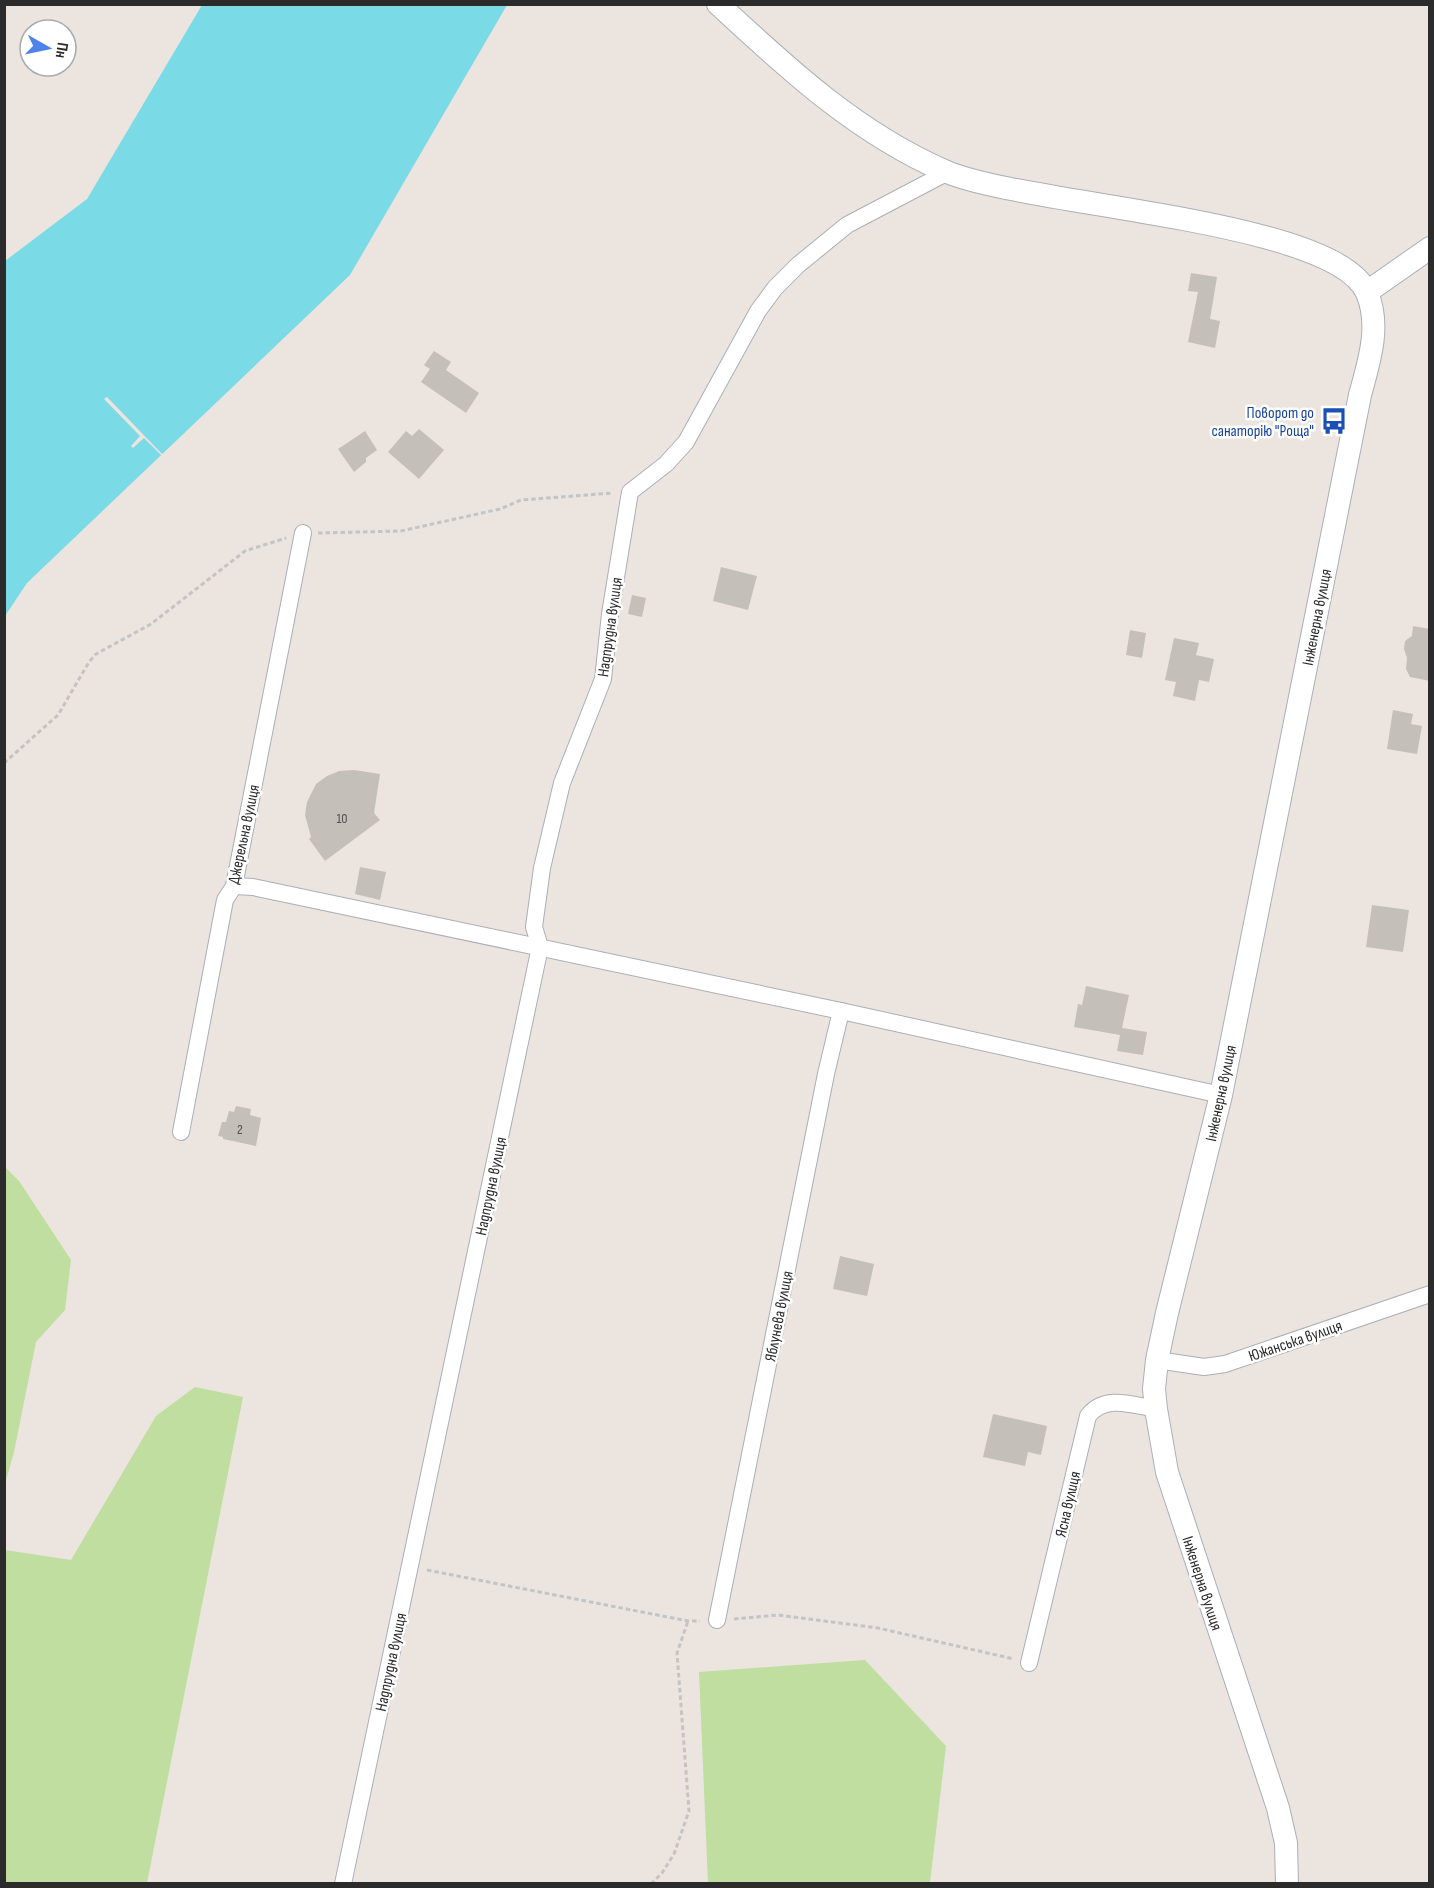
<svg xmlns="http://www.w3.org/2000/svg" width="1434" height="1888" viewBox="0 0 1434 1888" font-family="'Sofia Sans Condensed',sans-serif">
	<style>
		.green { fill: #bfdea0 }
		.water { fill: #7adbe6 }
		.pier { fill: #ece4df }
		.building { fill: #c5bfba }
		.lines { fill: none; stroke-linecap: round; stroke-linejoin: round }
		.street-casing { stroke: #abafb7; stroke-width: 18 }
		.secondary-casing { stroke: #abafb7; stroke-width: 24 }
		.path { stroke: #c4c4c4; stroke-width: 3; stroke-dasharray: 4.5 3; stroke-linecap: butt }
		.street { stroke: #fff; stroke-width: 16 }
		.secondary { stroke: #fff; stroke-width: 22 }
		.labels { text-anchor: middle; stroke-width: 5; stroke-linejoin: round; paint-order: stroke }
		.number-label { font-size: 14px; fill: #52504f }
		.transit-label { font-size: 16px; fill: #164399; stroke: #fff; text-anchor: end }
		.street-label { font-size: 16px; fill: #2b2b2b; stroke: #fff }
	</style>
	<rect width="100%" height="100%" fill="#ece4df"/>
	<!-- green -->
	<g class="green">
		<path d="M5,1167L19,1181L71,1260L65,1310L36,1342L14,1452L5,1484Z"/>
		<path d="M195,1387L243,1397L147,1883H5V1550L71,1560L156,1416Z"/>
		<path d="M865,1660L946,1746L930,1883H708L699,1672Z"/>
	</g>
	<!-- water -->
	<path class="water" d="M202,5H507L350,275L27,583L5,616V261L87,199Z"/>
	<!-- pier -->
	<path class="pier" d="M107,397L164,456L163,457L144,438L133,448L131,446L140,436L104,399Z"/>
	<!-- building -->
	<g class="building">
		<path d="M1191,273L1217,277L1210,319L1220,321L1215,348L1188,342L1198,292L1188,291Z"/>
		<path d="M434,351L451,362L446,370L479,393L466,413L421,382L430,369L424,365Z"/>
		<path d="M419,429L444,450L419,479L388,452L406,431L412,436Z"/>
		<path d="M365,431L377,450L366,458V462L354,472L338,449Z"/>
		<path d="M721,567L757,576L748,610L713,601Z"/>
		<path d="M632,595L646,598L642,617L628,614Z"/>
		<path d="M1413,626L1430,629V681L1410,677L1406,669L1407,658L1404,649L1405,641L1412,636Z"/>
		<path d="M1130,630L1146,633L1142,658L1126,655Z"/>
		<path d="M1174,638L1199,643L1196,655L1214,659L1209,682L1199,680L1195,701L1173,696L1176,682L1165,680Z"/>
		<path d="M1393,710L1413,714L1411,724L1422,726L1417,754L1387,749Z"/>
		<path d="M354,770L380,774L374,813L380,820L325,861L309,839L311,837L305,815L307,802L316,784L327,776L339,771Z"/>
		<path d="M360,867L386,872L380,900L355,894Z"/>
		<path d="M1372,905L1409,910L1403,952L1366,947Z"/>
		<path d="M1086,986L1129,995L1122,1028L1147,1032L1143,1055L1117,1051L1120,1035L1074,1027L1078,1004L1082,1005Z"/>
		<path d="M236,1106L251,1109L250,1115L261,1118L256,1146L223,1139V1137L218,1136L222,1122H226L229,1111L234,1112Z"/>
		<path d="M840,1256L874,1264L867,1296L833,1289Z"/>
		<path d="M993,1414L1047,1426L1041,1455L1028,1452L1025,1466L983,1457Z"/>
	</g>
	<g class="lines">
		<defs>
			<g id="street">
				<path d="M234,886L253,887L841,1011L1221,1095"/>
				<path d="M181,1132L225,900L234,886L303,533"/>
				<path d="M1157,1360L1204,1367L1225,1364L1430,1294"/>
				<path d="M717,1620L826,1074L841,1011"/>
				<path d="M1029,1663L1088,1416C1105,1394 1132,1405 1156,1409"/>
				<path d="M343,1884L540,947L534,927L542,868L562,783L603,679L610,614L630,492L666,464L686,442L758,311L775,288L798,265L847,225L948,172"/>
			</g>
			<g id="secondary">
				<path d="M718,4C788,69 858,134 947,172C1028,206 1335,219 1367,293C1381,326 1369,362 1360,395L1221,1095L1167,1313L1157,1360L1154,1389L1156,1409L1167,1472L1278,1808L1286,1843L1287,1884"/>
				<path d="M1367,292L1430,248"/>
			</g>
		</defs>
		<!-- street casing -->
		<use href="#street" class="street-casing"/>
		<!-- secondary casing -->
		<use href="#secondary" class="secondary-casing"/>
		<!-- path -->
		<g class="path">
			<path d="M318,533L401,531L500,509L521,500L613,493"/>
			<path d="M4,763L58,715L89,662L96,654L151,624L245,551L286,538"/>
			<path d="M427,1570L688,1621H700"/>
			<path d="M734,1619L778,1615L878,1628L1014,1659"/>
			<path d="M651,1884L662,1873L674,1854L689,1811L677,1653L688,1621"/>
		</g>
		<!-- street -->
		<use href="#street" class="street"/>
		<!-- secondary -->
		<use href="#secondary" class="secondary"/>
	</g>
	<!-- icons -->
	<defs>
		<symbol id="bus-bare" viewBox="-9 -9 18 18"><path d="M-5-6H5V4H4V6H2V4H-2V6H-4V4H-5ZM-3.5-4V0h7V-4ZM-3.5 1.2v1.5H-2V1.2ZM2 1.2v1.5H3.5V1.2Z" fill="#1a4fb4" stroke="#fff" stroke-width="2.5" paint-order="stroke"/></symbol>
	</defs>
	<g fill-rule="evenodd">
		<use href="#bus-bare" x="1315" y="402" width="38" height="38"/>
	</g>
	<g class="labels">
		<!-- number labels -->
		<g class="number-label">
			<text x="342" y="823">10</text>
			<text x="240" y="1134">2</text>
		</g>
		<!-- transit labels -->
		<g class="transit-label">
			<text x="1314" y="418">Поворот до<tspan x="1314" dy="18">санаторію "Роща"</tspan></text>
		</g>
		<!-- street labels -->
		<g class="street-label">
			<text transform="translate(1316 617) rotate(-79)" y="6">Інженерна вулиця</text>
			<text transform="translate(609 627) rotate(-82)" y="6">Надпрудна вулиця</text>
			<text transform="translate(243 834) rotate(-78)" y="6">Джерельна вулиця</text>
			<text transform="translate(1220 1093) rotate(-78)" y="6">Інженерна вулиця</text>
			<text transform="translate(490 1186) rotate(-78)" y="6">Надпрудна вулиця</text>
			<text transform="translate(778 1316) rotate(-79)" y="6">Яблунева вулиця</text>
			<text transform="translate(1295 1340) rotate(-19)" y="6">Южанська вулиця</text>
			<text transform="translate(1067 1504) rotate(-77)" y="6">Ясна вулиця</text>
			<text transform="translate(1203 1583) rotate(72)" y="6">Інженерна вулиця</text>
			<text transform="translate(390 1662) rotate(-78)" y="6">Надпрудна вулиця</text>
		</g>
	</g>
	<!-- border -->
	<rect width="1434" height="1888" fill="none" stroke="#2b2b2b" stroke-width="12"/>
	<!-- north arrow -->
	<g transform="translate(48 48) rotate(99)"><circle r="28" fill="#ffffff" stroke="#aaaaaa" stroke-width="1.5"/>
	<path d="M0-4.5L10 22L0 15L-10 22Z" fill="#4c84ec"/>
	<text y="-9" font-size="16" font-weight="bold" text-anchor="middle" fill="#2b2b2b">Пн</text>
	</g>
</svg>
